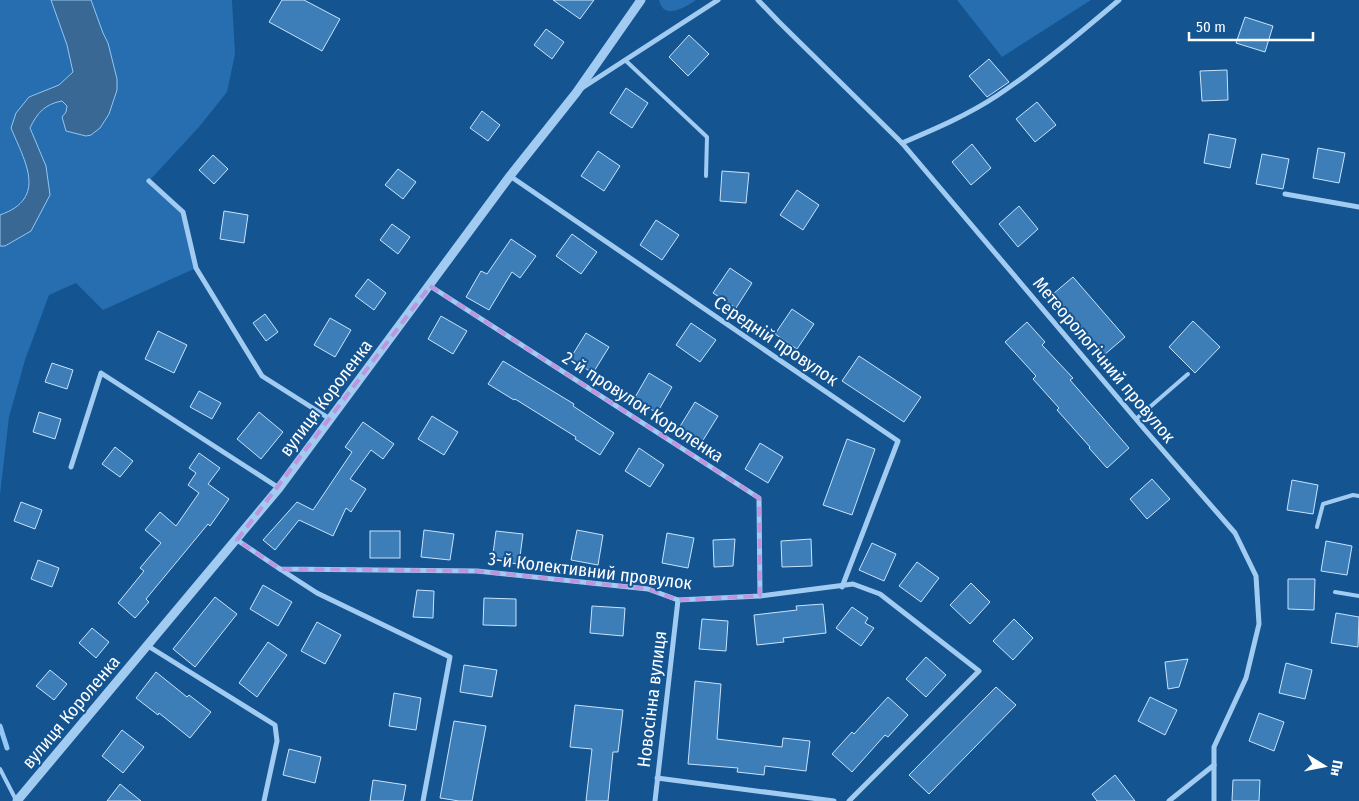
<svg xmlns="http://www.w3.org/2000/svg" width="1359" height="801" viewBox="0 0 1359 801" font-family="'Fira Sans Condensed',sans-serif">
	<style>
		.green { fill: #266eb0 }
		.water { fill: #3a6894; stroke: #93c7f4 }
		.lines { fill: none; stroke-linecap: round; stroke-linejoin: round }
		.stream { stroke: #93c7f4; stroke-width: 5 }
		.building { fill: #3d7eb9; stroke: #c8e3fc }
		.service { stroke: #a1cbf1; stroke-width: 4 }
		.minor { stroke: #a1cbf1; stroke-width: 5 }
		.tertiary { stroke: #a1cbf1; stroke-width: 9 }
		.marked { fill: none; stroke: #bd96df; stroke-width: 4; stroke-dasharray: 10 6; stroke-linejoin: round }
		.labels { text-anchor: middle; stroke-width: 4; stroke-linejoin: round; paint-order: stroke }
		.street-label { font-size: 18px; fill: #fff; stroke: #145491 }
	</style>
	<rect width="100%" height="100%" fill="#145491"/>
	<!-- green -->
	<g class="green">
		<path d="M0,0H51L67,45L73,72L59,85L29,97L16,113C16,123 15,136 18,145C20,151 25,157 27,163C35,190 26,206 0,215Z"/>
		<path d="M91,0H232L235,54L227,92L199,127L149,181L183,212L196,268L103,310L76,283L49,295L25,360L9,417L0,495V246H5L46,166L30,128C37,113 45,105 61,101L67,105L66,131L86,136L91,135L100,128L109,114L117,90V79L108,43L103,34Z"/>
		<path d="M659,0H696C685,7 664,21 659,0Z"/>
		<path d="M957,0H1091L1002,57Z"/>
	</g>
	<!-- water -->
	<path class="water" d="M51,0H91L103,33L108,43L117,79V90L109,114L100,128L91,135L86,136L66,131L62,117L66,112L67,106L62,101C45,104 37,113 30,128L46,166L50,195L31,231L5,246H0V215C48,198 25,162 11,128L16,113L29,97L59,85L73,72L67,45Z"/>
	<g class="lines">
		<!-- stream -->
		<path class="stream" d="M0,726L7,748"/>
	</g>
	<!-- building -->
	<g class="building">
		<path d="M282,0H304L340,19L322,51L269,22Z"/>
		<path d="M553,0H594L580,19Z"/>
		<path d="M1245,17L1273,26L1265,52L1236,43Z"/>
		<path d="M546,29L564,42L552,59L534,45Z"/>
		<path d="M689,35L709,54L688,76L669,57Z"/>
		<path d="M989,59L1009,82L987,97L969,76Z"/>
		<path d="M1227,70L1228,100L1202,101L1200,71Z"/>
		<path d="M626,88L648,103L632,128L610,113Z"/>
		<path d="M1037,102L1056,125L1035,142L1016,119Z"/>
		<path d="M482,111L500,125L488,141L470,128Z"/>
		<path d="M1209,134L1236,139L1230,168L1204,163Z"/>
		<path d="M972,144L991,168L971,185L952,162Z"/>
		<path d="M1318,148L1345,153L1339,183L1313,178Z"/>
		<path d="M598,151L620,166L604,191L581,176Z"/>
		<path d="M1262,154L1289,159L1283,189L1256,184Z"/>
		<path d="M213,155L228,169L214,184L199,170Z"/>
		<path d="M398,169L416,182L403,199L385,185Z"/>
		<path d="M722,171L749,173L746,203L720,201Z"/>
		<path d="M797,190L819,205L803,230L780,215Z"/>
		<path d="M1019,206L1038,229L1018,247L999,224Z"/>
		<path d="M224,211L248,215L244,243L220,239Z"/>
		<path d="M656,220L679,235L662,260L640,245Z"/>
		<path d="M392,224L410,237L398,254L380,240Z"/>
		<path d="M572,234L597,252L581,274L556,256Z"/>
		<path d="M511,239L536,256L520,278L512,272L489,310L466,297L481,271L487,274Z"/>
		<path d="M730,268L752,283L736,308L713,293Z"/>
		<path d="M1073,277L1125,337L1104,355L1053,294Z"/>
		<path d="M368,279L386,293L374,310L355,296Z"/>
		<path d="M792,309L814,324L797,349L775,334Z"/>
		<path d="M265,314L278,332L266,341L253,323Z"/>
		<path d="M441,316L467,331L453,354L428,339Z"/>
		<path d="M330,318L351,330L335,357L314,345Z"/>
		<path d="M1193,321L1220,347L1195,373L1169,347Z"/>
		<path d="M1027,322L1045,342L1042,345L1073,378L1070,380L1129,448L1107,468L1089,448L1090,447L1057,410L1059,408L1033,379L1036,376L1005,342Z"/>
		<path d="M691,323L716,340L700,362L676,345Z"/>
		<path d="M158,331L187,345L174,373L145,359Z"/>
		<path d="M586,333L609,347L593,373L570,359Z"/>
		<path d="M859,356L921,397L904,422L842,381Z"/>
		<path d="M503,361L574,404L573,406L614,433L600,455L575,439L576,437L515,399L514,400L488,384Z"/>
		<path d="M52,363L73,370L67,389L45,382Z"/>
		<path d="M649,373L672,387L657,413L634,399Z"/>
		<path d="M199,391L221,403L212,419L190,407Z"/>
		<path d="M695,402L718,416L702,442L679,428Z"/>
		<path d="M39,412L61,419L55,439L33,432Z"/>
		<path d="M259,412L283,432L261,459L237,439Z"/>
		<path d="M432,416L458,432L444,455L418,439Z"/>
		<path d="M363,422L394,444L383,459L371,450L350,479L366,489L351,512L346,508L333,536L299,520L275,550L263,540L297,502L313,510L352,452L345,447Z"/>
		<path d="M847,439L875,449L852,515L823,505Z"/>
		<path d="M760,443L783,457L768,483L745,469Z"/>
		<path d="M115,447L133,461L120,477L102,464Z"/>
		<path d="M639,448L664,465L650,487L625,471Z"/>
		<path d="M199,453L220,468L208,484L229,499L210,526L208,524L146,599L149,602L135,618L118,603L144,571L140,568L161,543L145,530L160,512L176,526L199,493L188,485L196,473L189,468Z"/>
		<path d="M1152,479L1170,499L1147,519L1130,499Z"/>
		<path d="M1292,480L1318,485L1313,514L1287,510Z"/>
		<path d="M21,502L42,510L35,529L14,521Z"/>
		<path d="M424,530L454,534L450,560L421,557Z"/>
		<path d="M577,530L603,535L598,565L571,560Z"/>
		<rect x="370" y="531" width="30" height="27"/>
		<path d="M496,531L523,534L519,564L492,561Z"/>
		<path d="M667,533L694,538L688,568L662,563Z"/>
		<path d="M735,539L733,566L714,567L713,540Z"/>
		<path d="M811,539L812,566L782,567L781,541Z"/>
		<path d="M1326,541L1352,546L1347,575L1321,571Z"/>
		<path d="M872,543L896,554L884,581L859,570Z"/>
		<path d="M38,560L59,568L52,587L31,579Z"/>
		<path d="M917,562L939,578L921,602L899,586Z"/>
		<path d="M1288,579H1315L1314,610L1288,609Z"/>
		<path d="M971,583L990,602L970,624L950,605Z"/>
		<path d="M263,585L292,602L278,626L250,609Z"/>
		<path d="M417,590L434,591L433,618L413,617Z"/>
		<path d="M215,597L237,614L195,667L173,649Z"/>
		<path d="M484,598L516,599V626L483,625Z"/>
		<path d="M823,604L826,633L783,638L784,642L757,645L754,615L797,610L796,606Z"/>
		<path d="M592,606L625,608L623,636L590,633Z"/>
		<path d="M852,607L868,618L865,623L874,628L861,646L836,628Z"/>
		<path d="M1336,613L1359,617L1358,647L1331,643Z"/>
		<path d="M702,619L728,621L726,651L699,649Z"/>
		<path d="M1014,619L1033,638L1013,660L993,641Z"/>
		<path d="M317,622L341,635L325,664L301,651Z"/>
		<path d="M92,628L109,642L96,658L79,643Z"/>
		<path d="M268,642L287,655L257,697L239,683Z"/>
		<path d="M926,657L946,675L926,697L906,679Z"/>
		<path d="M1188,659L1179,687L1168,689L1165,662Z"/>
		<path d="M1286,663L1312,670L1305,699L1279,693Z"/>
		<path d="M464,665L497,670L492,697L460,692Z"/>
		<path d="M50,670L67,684L54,700L36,686Z"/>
		<path d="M156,672L187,697L189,695L211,712L190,738L159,713L158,715L136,698Z"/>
		<path d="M695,681L721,684L717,739L782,747L783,738L810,741L806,771L765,766L764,775L737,772L738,768L688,764Z"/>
		<path d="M996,687L1016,705L929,794L909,775Z"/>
		<path d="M394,693L421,698L416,730L389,726Z"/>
		<path d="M888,697L908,715L888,737L885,735L852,772L832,754L852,732L854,734Z"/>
		<path d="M1150,697L1177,710L1165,735L1138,721Z"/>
		<path d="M575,705L623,710L618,752H613L608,801H586L592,749L570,747Z"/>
		<path d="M1259,713L1284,722L1274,751L1249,741Z"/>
		<path d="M454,721L486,726L472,801H459L440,798Z"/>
		<path d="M122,730L144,747L123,773L102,756Z"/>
		<path d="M289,749L321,757L315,783L283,775Z"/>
		<path d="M1115,775L1135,801H1097L1092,794Z"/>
		<path d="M373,780L406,785L403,801H370Z"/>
		<path d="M1233,780H1260L1259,801H1232Z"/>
		<path d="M120,784L141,801H107Z"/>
	</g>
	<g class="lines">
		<!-- service -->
		<g class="service">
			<path d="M625,60L707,137L706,176"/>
			<path d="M1136,419L1188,374"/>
			<path d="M1317,527L1323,504L1353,495L1359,496"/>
			<path d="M1335,592L1359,596"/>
			<path d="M0,769L16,800"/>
		</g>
		<!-- minor -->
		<g class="minor">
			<path d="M758,0L779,22L902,143L1146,431L1235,533L1256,576L1259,624L1246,678L1214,747V801"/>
			<path d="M582,88L718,0"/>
			<path d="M902,143C935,129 968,115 998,95C1041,66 1080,33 1119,0"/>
			<path d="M510,176L898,441L842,587"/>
			<path d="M149,181L183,212L196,268L262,376L330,419"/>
			<path d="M1285,194L1359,207"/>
			<path d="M430,286L759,498L760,596"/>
			<path d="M71,467L101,373L279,488"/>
			<path d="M237,540L280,569L477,571L648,589L678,600L760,596L853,584L880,594L979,671L849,801"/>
			<path d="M280,569L317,593L450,657L423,801"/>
			<path d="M148,646L275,725L277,741L264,801"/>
			<path d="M657,778L834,801"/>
			<path d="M655,801L678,600"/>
			<path d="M1169,801L1214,765"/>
		</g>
		<!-- tertiary -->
		<path class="tertiary" d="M17,801L279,488L510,176L576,93L641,0"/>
	</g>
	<!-- marked area -->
	<path class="marked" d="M430,286L759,498L760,596L678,600L648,589L477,571L280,569L237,540Z"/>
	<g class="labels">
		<!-- street labels -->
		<g class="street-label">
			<text transform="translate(776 341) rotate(34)" y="6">Середній провулок</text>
			<text transform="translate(1104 360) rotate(50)" y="6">Метеорологічний провулок</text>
			<text transform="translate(326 398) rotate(-53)" y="6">вулиця Короленка</text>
			<text transform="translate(643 407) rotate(33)" y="6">2-й провулок Короленка</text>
			<text transform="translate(590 571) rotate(7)" y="6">3-й Колективний провулок</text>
			<text transform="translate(652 699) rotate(-83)" y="6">Новосінна вулиця</text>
			<text transform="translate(71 712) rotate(-50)" y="6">вулиця Короленка</text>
		</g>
	</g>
	<!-- north arrow -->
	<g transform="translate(1324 766) rotate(100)" stroke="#145491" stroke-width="4" paint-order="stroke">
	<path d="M0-4L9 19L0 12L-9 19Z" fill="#ffffff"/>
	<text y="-8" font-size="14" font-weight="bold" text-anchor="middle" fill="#ffffff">Пн</text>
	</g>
	<!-- scale -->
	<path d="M1189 32v8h124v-8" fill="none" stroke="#ffffff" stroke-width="2.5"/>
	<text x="1196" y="32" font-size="15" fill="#ffffff" stroke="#145491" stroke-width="4" paint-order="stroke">50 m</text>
</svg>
